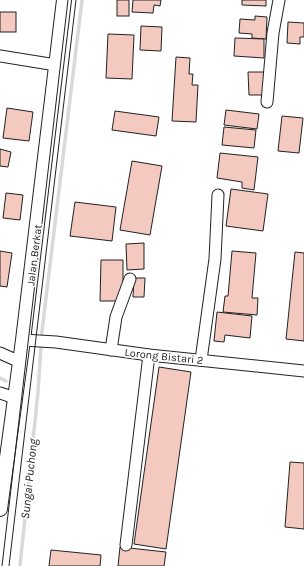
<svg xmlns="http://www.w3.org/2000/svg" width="304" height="566" viewBox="0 0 304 566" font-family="Karla,sans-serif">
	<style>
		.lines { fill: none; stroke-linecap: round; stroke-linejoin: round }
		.stream { stroke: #d9d9d9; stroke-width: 3.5 }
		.building { fill: #f3c9c0; stroke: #222 }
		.minor-casing { stroke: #222; stroke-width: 13 }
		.tertiary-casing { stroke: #222; stroke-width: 16 }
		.minor { stroke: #fff; stroke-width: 11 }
		.tertiary { stroke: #fff; stroke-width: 14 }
		.tram { stroke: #222; stroke-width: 1 }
		.labels { text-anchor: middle; stroke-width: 3; stroke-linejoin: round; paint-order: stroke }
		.street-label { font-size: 11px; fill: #222; stroke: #fff }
		.water-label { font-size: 12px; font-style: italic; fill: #222; stroke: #fff }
	</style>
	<rect width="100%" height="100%" fill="#fff"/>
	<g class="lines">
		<!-- stream -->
		<g class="stream">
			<path d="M0,378L6,381"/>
			<path d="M20,566L38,392L42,331L82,0"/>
		</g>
	</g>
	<!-- building -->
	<g class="building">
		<rect x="117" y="0" width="12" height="16"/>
		<path d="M133,0H161L160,6L154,5L153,13L132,12Z"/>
		<path d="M242,0H266V6L242,5Z"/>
		<rect x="0" y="12" width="16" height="20"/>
		<path d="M255,16L267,17L266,39L252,38V34L239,33L240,19L255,20Z"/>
		<path d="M288,22L304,23V37H300V44L287,43Z"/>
		<path d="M141,26L162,27L161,51L140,50Z"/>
		<path d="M108,34L134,35L132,79L106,78Z"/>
		<path d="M235,38L264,39V58L234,56Z"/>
		<path d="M176,57L190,58L189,74H193L192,85H198L196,122L172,121Z"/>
		<path d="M248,72H267V95H249Z"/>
		<path d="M7,108L33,112L29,141L3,138Z"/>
		<path d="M226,110L259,114L257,129L224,125Z"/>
		<path d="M115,111L159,117L156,136L112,130Z"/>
		<path d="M282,116L303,118L299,153L278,151Z"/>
		<path d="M224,127L256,130L254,148L222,145Z"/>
		<path d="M0,149L11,152L8,167L0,166Z"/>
		<path d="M220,153L258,157L254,190L242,188V182L217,178Z"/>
		<path d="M132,161L162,166L150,235L120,230Z"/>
		<path d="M231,189L268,194L263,231L226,226Z"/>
		<path d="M6,193L23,195L20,220L3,218Z"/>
		<path d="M75,202L116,207L112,241L70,236Z"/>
		<path d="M144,243V269L127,270L126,244Z"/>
		<path d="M0,251L12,253L7,287L0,286Z"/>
		<path d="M232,251L256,253L252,298H258L257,315L223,312L225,296H228Z"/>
		<path d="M295,252L304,253V341L286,339Z"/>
		<path d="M101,260H123V296L119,301H100Z"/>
		<path d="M134,278H145L144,297H133Z"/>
		<path d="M217,312L252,316L250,338L225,335L224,342L214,341Z"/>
		<path d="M159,367L191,372L166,549L134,544Z"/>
		<path d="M290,462L304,463V529L285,527Z"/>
		<path d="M120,547L166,552L164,566H118Z"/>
		<path d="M51,550L101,555L100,566H49Z"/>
	</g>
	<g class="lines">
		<defs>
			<g id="minor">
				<path d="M0,56L56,65"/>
				<path d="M267,102L273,33L279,0"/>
				<path d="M23,340L56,342L149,355L304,371"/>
				<path d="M111,350L116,317L130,279"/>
				<path d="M0,353L20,362"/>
				<path d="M201,360L215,259L218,195"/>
				<path d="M0,393L15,398"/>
				<path d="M126,545L149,355"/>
			</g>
			<path id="tertiary" d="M0,509L23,340L64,0"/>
		</defs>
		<!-- minor casing -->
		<use href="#minor" class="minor-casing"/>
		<!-- tertiary casing -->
		<use href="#tertiary" class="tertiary-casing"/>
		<!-- minor -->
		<use href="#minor" class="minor"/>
		<!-- tertiary -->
		<use href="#tertiary" class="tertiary"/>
		<!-- tram -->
		<g class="tram">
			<path d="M2,566L68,0"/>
			<path d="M9,566L76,0"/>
		</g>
	</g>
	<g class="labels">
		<!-- street labels -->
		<g class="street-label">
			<text transform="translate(34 255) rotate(-83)" y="4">Jalan Berkat</text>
			<text transform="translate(164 356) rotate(6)" y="4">Lorong Bistari 2</text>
		</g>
		<!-- water labels -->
		<g class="water-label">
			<text transform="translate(29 479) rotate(-84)" y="4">Sungai Puchong</text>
		</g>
	</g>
</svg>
